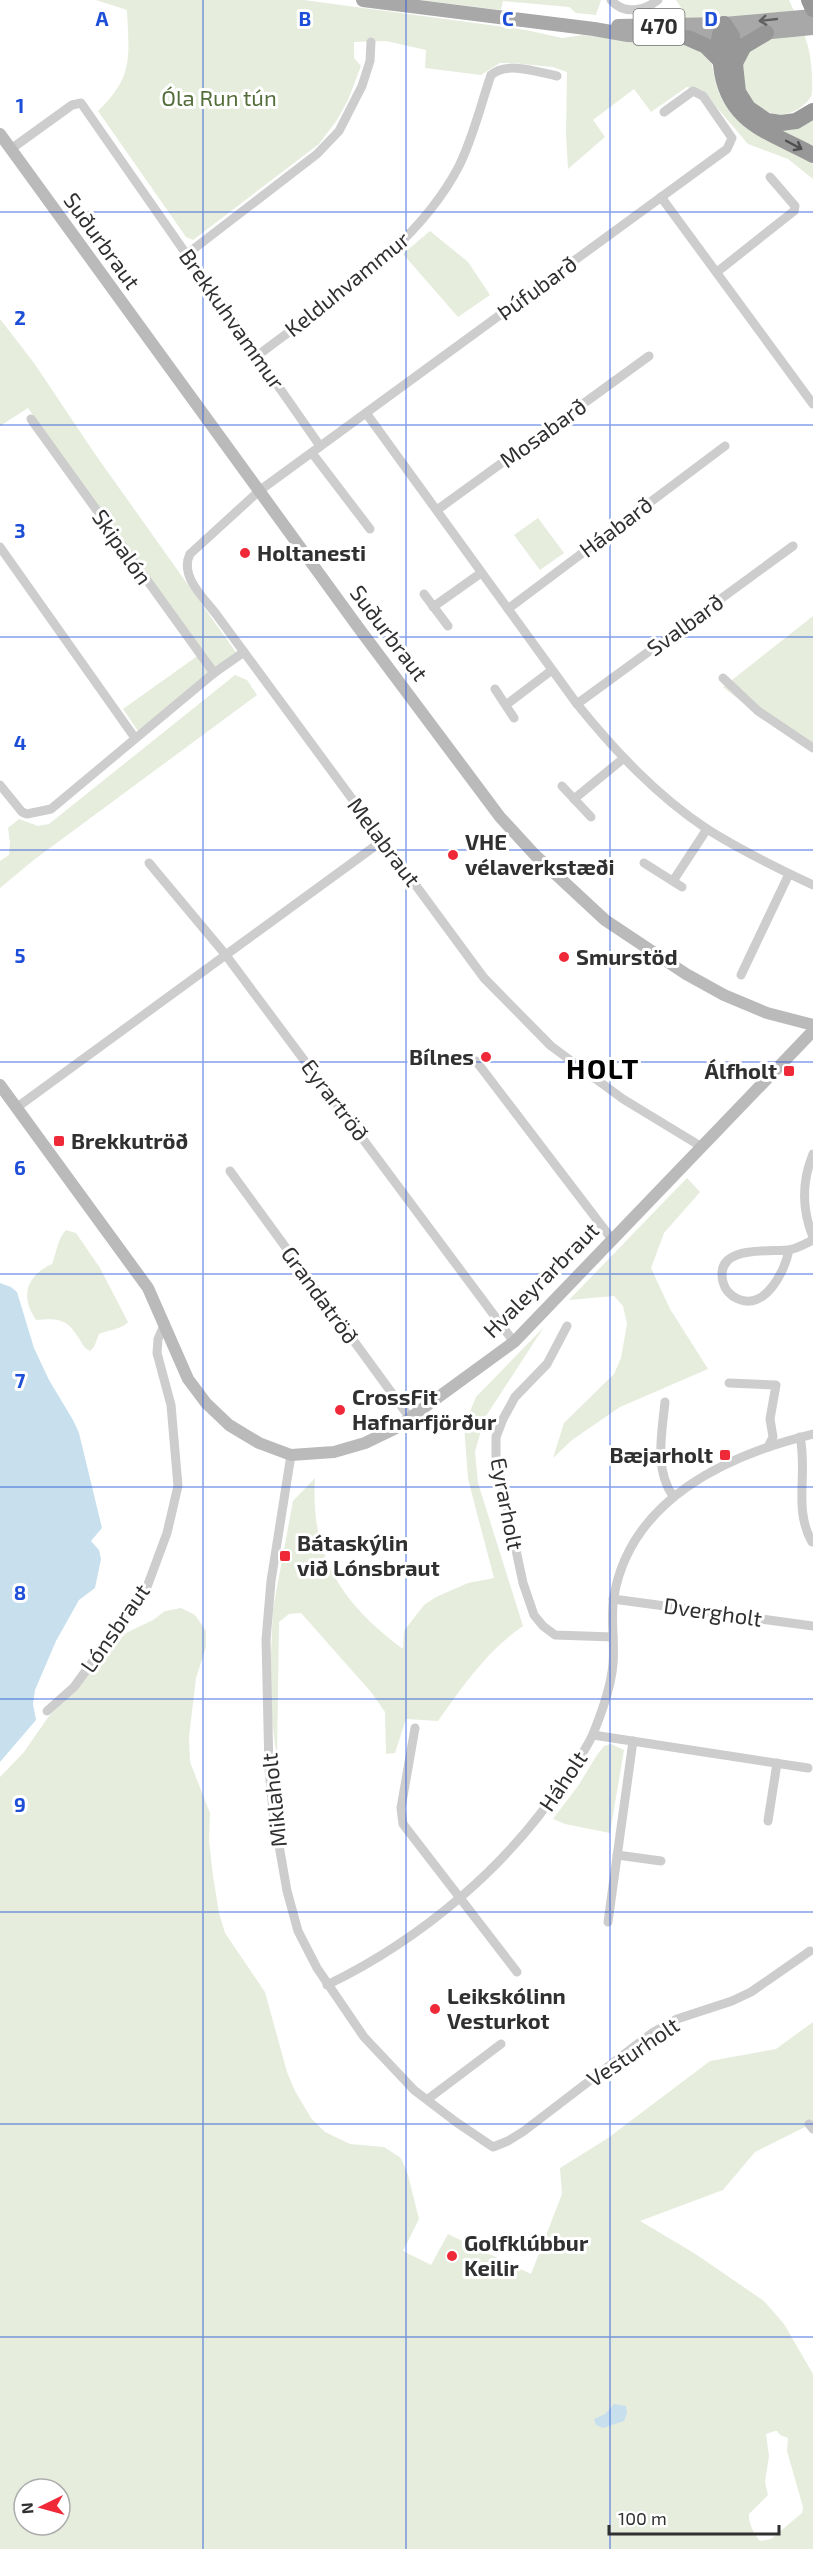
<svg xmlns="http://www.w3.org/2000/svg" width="813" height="2549" viewBox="0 0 813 2549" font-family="'Exo 2',sans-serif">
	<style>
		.green { fill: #e6eddd; fill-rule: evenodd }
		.water { fill: #c8e0ee }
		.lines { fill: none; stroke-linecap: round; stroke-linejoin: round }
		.street { stroke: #cdcdcd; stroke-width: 9 }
		.secondary { stroke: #bababa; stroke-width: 12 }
		.primary { stroke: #a8a8a8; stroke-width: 14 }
		.highway { stroke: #979797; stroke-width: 16 }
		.oneway { stroke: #606060 }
		.oneway2 { stroke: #4f4f4f }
		.grid { fill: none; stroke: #1d4ed8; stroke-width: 1.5; stroke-opacity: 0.55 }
		.poi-dot { fill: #ef2938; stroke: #fff; stroke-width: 2 }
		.labels { text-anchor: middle; stroke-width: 6; stroke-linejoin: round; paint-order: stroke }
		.shield { fill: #fff; stroke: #6e6e6e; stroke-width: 1.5 }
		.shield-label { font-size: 21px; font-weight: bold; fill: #303030 }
		.park-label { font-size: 22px; fill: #536e3a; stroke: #fff }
		.street-label { font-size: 22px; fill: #303030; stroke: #fff }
		.poi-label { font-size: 22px; font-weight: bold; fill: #303030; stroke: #fff; text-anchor: start }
		.district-label { font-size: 28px; font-weight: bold; letter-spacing: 1.5px; fill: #000; stroke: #fff }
		.grid-label { font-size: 20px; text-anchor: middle; font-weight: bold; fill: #1d4ed8; stroke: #fff; stroke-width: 6; stroke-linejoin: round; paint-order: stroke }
	</style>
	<rect width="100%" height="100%" fill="#fff"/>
	<!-- green -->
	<g class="green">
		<path d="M96,0H304L526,30L562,38L583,35L647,41L683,42L710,58C714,72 716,91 724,103C741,134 786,143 813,164V179L788,159L748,144L702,90L687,87L651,112L634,89L593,120L605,137L568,169L566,134L567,72L553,67L513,63H500L481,75L425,68L426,50L386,41L354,42V58L361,66L348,100L337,120L319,144L193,240L186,237L98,111C134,77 129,56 127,10Z"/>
		<path d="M421,0H601L596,15L576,13L569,7L503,1L501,10Z"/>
		<path d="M676,0H789L794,11L680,23L682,9Z"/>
		<path d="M804,34C811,52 813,73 812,93C811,99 806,103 801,107C777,126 742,105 741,75C741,68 745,59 747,53L771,37Z"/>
		<path d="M813,116V151L773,130Z"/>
		<path d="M430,231L468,262L490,295L458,317L403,254Z"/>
		<path d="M0,319L34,363L95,454L240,658L138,731L123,709L203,652L28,408L0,426Z"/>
		<path d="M538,518L564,553L540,570L514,535Z"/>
		<path d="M813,616V746L758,715L723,687Z"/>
		<path d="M235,675L247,680L257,695L35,859L0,888V861L9,855L10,842L8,828L19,819L38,826L49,824Z"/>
		<path d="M687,1178L700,1192L664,1233L651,1268L670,1309L708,1369L620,1407L572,1440L553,1458L564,1423L614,1374L621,1358L627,1324L623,1306L614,1296L569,1300Z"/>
		<path d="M66,1230L76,1233L100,1268L128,1322C123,1329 108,1330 99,1334L94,1347L90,1351C84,1348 83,1345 80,1340C67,1319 60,1318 36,1320C20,1296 26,1276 52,1264C57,1252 57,1240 66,1230Z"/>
		<path d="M544,1327L484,1419L475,1452L478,1483L523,1626C487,1651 463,1686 438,1721L406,1719L395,1753L386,1754L385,1712L371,1692L301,1613L289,1614L279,1622L277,1760L269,1697L273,1609L293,1501L315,1478C310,1556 342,1604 403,1649L404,1631L424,1605L436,1597L468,1583L494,1578L468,1479L464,1425L476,1397Z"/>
		<path d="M181,1608L195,1615L206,1631V1647L196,1678L189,1737L190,1762L210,1813L209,1841L213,1876L219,1913L225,1933L265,1992L287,2072L295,2091L311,2118L325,2132L350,2144L384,2147L401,2158L408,2175L419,2219L403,2251L431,2265L448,2234L531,2274L562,2194L560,2168L608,2138L710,2061L776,2049L813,2022V2123L755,2152L723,2190L640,2221L694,2253L764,2301L784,2324L813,2374V2549H0V1777L24,1752L49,1716L126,1633L153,1620L165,1611ZM775,2431H777L780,2435L788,2438L787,2451L803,2507L802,2513L771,2539L760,2541C754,2535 748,2522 749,2514L768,2495L765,2482L769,2456L766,2434ZM24,2489H60V2525H24Z"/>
		<path d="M611,1744L624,1750L610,1833L565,1824L553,1819L578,1786L597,1755L604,1746Z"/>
	</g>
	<!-- water -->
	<g class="water">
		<path d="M0,1283L11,1287L17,1292L34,1348L49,1380L73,1420L79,1433L102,1528L91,1541L99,1550L101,1559L95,1588L79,1600L56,1641L35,1690L33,1704L36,1720L0,1762Z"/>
		<path d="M614,2404L626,2406L627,2413L624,2421L603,2428L596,2425L594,2419L605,2414Z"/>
	</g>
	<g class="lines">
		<!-- street -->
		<g class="street">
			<path d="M611,0C624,15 644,11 658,0"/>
			<path d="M664,112L693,91L703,96L732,138L727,149L259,491L190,554C179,576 204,598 216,614L484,978L551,1046L623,1099L702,1147"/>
			<path d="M11,149L72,105L81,103L320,446"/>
			<path d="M661,197L813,404"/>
			<path d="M187,254L317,154L339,131L362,86L370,61L371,42"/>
			<path d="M717,272L794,211L795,206L770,177"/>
			<path d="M257,356C329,300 416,249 459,166C473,138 481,104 491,75C507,61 537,72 557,76"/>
			<path d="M366,413L577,704C615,751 656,795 707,829C740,850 777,868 813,885"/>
			<path d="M31,419L214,673"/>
			<path d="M312,453L370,529"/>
			<path d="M437,510L649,356"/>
			<path d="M0,547L135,738"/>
			<path d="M424,594L448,626"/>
			<path d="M433,607L481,573"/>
			<path d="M508,609L725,446"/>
			<path d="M723,678L758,711L813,748"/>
			<path d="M495,689L514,718"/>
			<path d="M577,704L793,546"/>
			<path d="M506,705L552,670"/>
			<path d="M0,785L22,812L27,814L51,809L214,673L244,652"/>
			<path d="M562,786L591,817"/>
			<path d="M574,799L624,758"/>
			<path d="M149,863L225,954L514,1342"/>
			<path d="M644,863L682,887"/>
			<path d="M673,881L707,829"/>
			<path d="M741,975L789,874"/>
			<path d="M476,1061L611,1238"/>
			<path d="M16,1108L382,841"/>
			<path d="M813,1154C802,1181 802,1210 813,1237"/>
			<path d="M230,1171L410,1418"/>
			<path d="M789,1250C785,1271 765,1311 738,1299C731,1296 725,1290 723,1282C714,1245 767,1252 787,1250C795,1250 805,1244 813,1240"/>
			<path d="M567,1326L547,1364L515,1397L503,1419L496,1437V1456L523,1583L534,1615L543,1626L555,1635L613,1637"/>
			<path d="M729,1383L776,1385L770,1419L773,1437L768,1447"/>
			<path d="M665,1402C662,1432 654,1470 673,1496"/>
			<path d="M800,1437C808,1473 793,1509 812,1542"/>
			<path d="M291,1455L271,1581L266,1640L269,1769L273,1811L287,1891L298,1931L317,1968L364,2037L414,2090L456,2122L493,2147L508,2141L524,2131L652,2033L677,2019L732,2001L751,1992L810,1951"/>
			<path d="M613,1599L813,1626"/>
			<path d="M47,1711L74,1687L147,1587L167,1533L178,1486L171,1405L157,1353L158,1339L165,1323"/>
			<path d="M415,1728L401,1808L403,1824L517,1972"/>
			<path d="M593,1735L808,1768"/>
			<path d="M768,1821L777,1763"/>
			<path d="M617,1855L661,1861"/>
			<path d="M608,1922L633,1741"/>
			<path d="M327,1985C422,1939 510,1865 567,1776C576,1763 587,1748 593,1734C602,1712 611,1687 613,1664C615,1641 610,1618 614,1596C631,1499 727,1455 813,1434"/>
			<path d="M428,2099L501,2044"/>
			<path d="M809,2124L813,2129"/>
		</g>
		<!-- secondary -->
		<g class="secondary">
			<path d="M0,134L358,627L500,817L535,855L605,920L686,974L724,995L767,1013L813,1025"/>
			<path d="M0,1085L148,1288L188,1379L206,1403L229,1425L259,1443L291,1455L334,1452L365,1443L396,1428L514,1342L813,1031"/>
		</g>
		<!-- primary -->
		<g class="primary">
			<path d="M363,0L594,29L628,35L688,38L732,36L813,28"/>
			<path d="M618,26L724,24L813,16"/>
		</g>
		<!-- highway -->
		<g class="highway">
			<path d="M809,0L813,9"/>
			<path d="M724,24C716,40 719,49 721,65C727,123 769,131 813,155"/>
			<path d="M724,24L732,36L738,92L748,108L767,121L781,123L796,121L813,111"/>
			<path d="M688,38L706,46L720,60"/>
			<path d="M734,65L744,46L766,33"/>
		</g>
	</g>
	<!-- one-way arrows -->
	<defs><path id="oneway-shaft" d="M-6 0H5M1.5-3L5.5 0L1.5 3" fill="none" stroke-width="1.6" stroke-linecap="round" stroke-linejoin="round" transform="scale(1.5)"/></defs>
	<use class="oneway" href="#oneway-shaft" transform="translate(768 20) rotate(174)"/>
	<use class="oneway2" href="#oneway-shaft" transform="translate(794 145) rotate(28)"/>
	<!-- grid -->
	<path class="grid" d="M203,0V2549M406,0V2549M610,0V2549M0,212H813M0,425H813M0,637H813M0,850H813M0,1062H813M0,1274H813M0,1487H813M0,1699H813M0,1912H813M0,2124H813M0,2337H813"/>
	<!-- markers -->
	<g class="poi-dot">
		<circle cx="245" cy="553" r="6"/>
		<circle cx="453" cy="855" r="6"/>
		<circle cx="564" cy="957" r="6"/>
		<circle cx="486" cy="1057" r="6"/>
		<rect x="783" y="1065" width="12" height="12" rx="3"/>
		<rect x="53" y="1135" width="12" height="12" rx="3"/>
		<circle cx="340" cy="1410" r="6"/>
		<rect x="719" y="1449" width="12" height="12" rx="3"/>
		<rect x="279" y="1550" width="12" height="12" rx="3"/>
		<circle cx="435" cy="2009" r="6"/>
		<circle cx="452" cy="2256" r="6"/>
	</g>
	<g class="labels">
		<!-- shield labels -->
		<rect class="shield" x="633.5" y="9" width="51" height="36" rx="4.5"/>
		<g class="shield-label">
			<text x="659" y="34">470</text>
		</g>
		<!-- park labels -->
		<g class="park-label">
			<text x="219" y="106">Óla Run tún</text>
		</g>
		<!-- street labels -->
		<g class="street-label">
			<text transform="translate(102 241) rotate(54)" y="8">Suðurbraut</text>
			<text transform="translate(347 284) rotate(-39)" y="8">Kelduhvammur</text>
			<text transform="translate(537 288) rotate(-36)" y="8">Þúfubarð</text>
			<text transform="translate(232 319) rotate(55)" y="8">Brekkuhvammur</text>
			<text transform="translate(543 433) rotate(-36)" y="8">Mosabarð</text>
			<text transform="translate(616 527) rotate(-37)" y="8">Háabarð</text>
			<text transform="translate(122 547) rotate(55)" y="8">Skipalón</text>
			<text transform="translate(685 625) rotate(-36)" y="8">Svalbarð</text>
			<text transform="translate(389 633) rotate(53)" y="8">Suðurbraut</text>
			<text transform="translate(384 842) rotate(53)" y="8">Melabraut</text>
			<text transform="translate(335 1100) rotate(53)" y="8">Eyrartröð</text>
			<text transform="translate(541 1280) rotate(-45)" y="8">Hvaleyrarbraut</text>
			<text transform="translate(320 1295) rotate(54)" y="8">Grandatröð</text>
			<text transform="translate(507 1504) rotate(79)" y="8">Eyrarholt</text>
			<text transform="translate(713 1612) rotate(8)" y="8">Dvergholt</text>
			<text transform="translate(115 1628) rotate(-55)" y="8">Lónsbraut</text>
			<text transform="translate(563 1781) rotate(-56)" y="8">Háholt</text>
			<text transform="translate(274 1800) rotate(-96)" y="8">Miklaholt</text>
			<text transform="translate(633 2052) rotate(-34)" y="8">Vesturholt</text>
		</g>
		<!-- poi labels -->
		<g class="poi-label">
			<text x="257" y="561">Holtanesti</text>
			<text x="465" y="850">VHE<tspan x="465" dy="25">vélaverkstæði</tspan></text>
			<text x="576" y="965">Smurstöd</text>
			<text x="474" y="1065" text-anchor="end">Bílnes</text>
			<text x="777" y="1079" text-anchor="end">Álfholt</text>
			<text x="71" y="1149">Brekkutröð</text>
			<text x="352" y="1405">CrossFit<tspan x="352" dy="25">Hafnarfjörður</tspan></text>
			<text x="713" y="1463" text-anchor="end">Bæjarholt</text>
			<text x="297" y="1551">Bátaskýlin<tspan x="297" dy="25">við Lónsbraut</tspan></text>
			<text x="447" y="2004">Leikskólinn<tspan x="447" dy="25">Vesturkot</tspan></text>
			<text x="464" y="2251">Golfklúbbur<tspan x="464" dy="25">Keilir</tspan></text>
		</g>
		<!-- district labels -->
		<g class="district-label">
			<text x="603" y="1079">HOLT</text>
		</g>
	</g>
	<g class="grid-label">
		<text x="102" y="26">A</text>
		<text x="305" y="26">B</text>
		<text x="508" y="26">C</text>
		<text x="711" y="26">D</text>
		<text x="20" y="113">1</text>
		<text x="20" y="325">2</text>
		<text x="20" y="538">3</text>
		<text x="20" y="750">4</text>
		<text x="20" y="963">5</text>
		<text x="20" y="1175">6</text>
		<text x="20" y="1388">7</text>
		<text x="20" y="1600">8</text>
		<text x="20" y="1812">9</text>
	</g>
	<!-- north arrow -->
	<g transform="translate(42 2507) rotate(265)"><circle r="28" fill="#ffffff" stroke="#acacac" stroke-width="1.5"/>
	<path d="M0-4.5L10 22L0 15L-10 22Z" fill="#ef2938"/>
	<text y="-9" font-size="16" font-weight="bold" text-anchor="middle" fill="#303030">N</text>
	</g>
	<!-- scale -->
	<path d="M609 2525v9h170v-9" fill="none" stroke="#303030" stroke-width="3"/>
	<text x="618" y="2525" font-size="18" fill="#303030" stroke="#ffffff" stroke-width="4.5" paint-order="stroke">100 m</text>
</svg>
